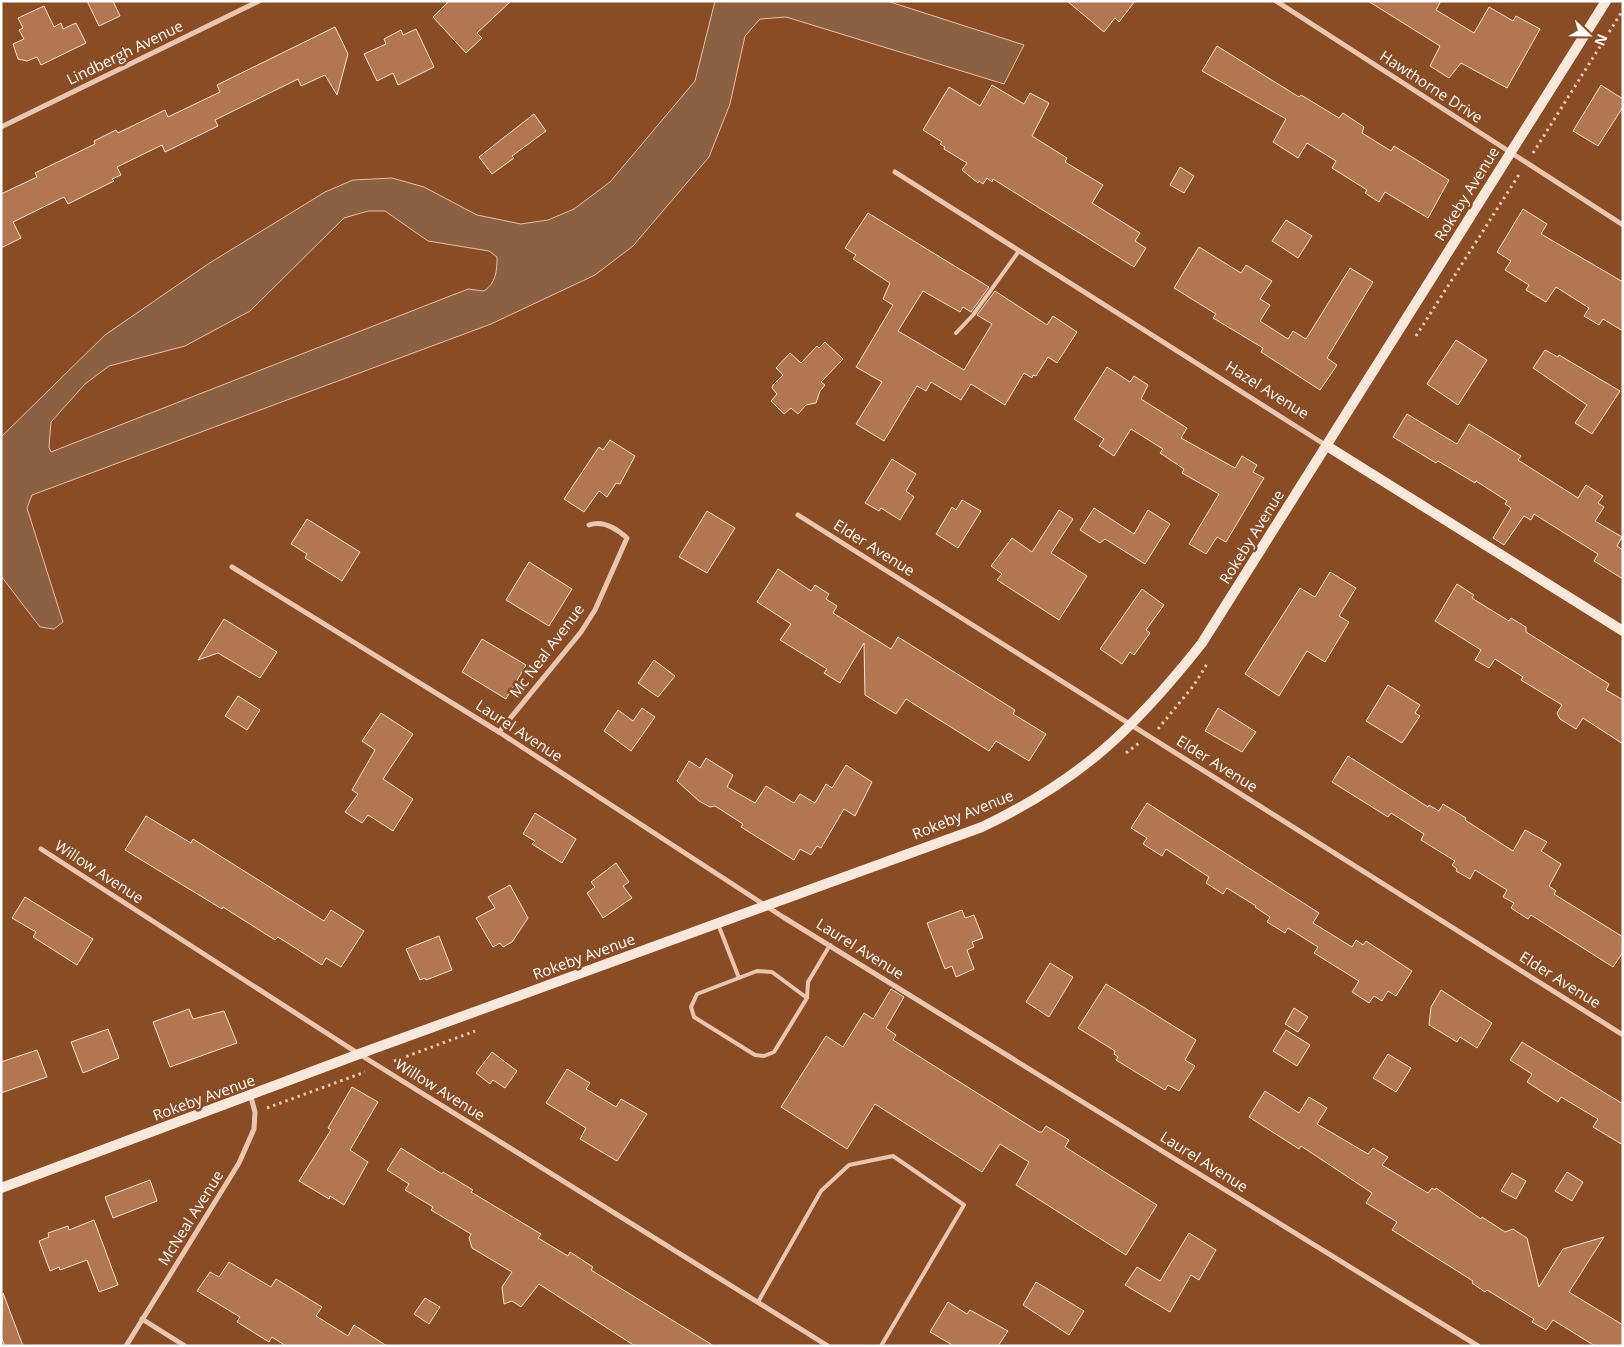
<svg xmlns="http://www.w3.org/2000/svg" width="1624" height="1347" viewBox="0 0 1624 1347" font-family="'Open Sans',sans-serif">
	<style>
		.water { fill: #8c6143; stroke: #ebbea4; fill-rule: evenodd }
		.building { fill: #b27650; stroke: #f7e2d4 }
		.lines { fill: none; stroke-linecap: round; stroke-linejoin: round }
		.path { stroke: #eac6b0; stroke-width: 3; stroke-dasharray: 2.5 4; stroke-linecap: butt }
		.lane { stroke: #eac6b0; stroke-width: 4 }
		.street { stroke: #eac6b0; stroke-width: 5 }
		.secondary { stroke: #f8e7db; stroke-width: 10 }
		.labels { text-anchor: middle; stroke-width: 5; stroke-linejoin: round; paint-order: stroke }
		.street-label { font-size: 15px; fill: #fff; stroke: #894c24 }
	</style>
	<rect width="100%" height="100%" fill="#894c24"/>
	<!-- water -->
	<path class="water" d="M715,1H887L1024,45L1004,84L786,17L760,19L745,36L730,104L709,157L633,246L595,275L491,324L32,495L27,508L63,622L54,629L40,627L1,576V437L105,335L208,264L325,192L353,180L392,178L424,187L477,215L521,224L548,220L574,209L610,182L695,81ZM368,211H385L428,241L489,251L497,257C497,271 496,283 484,291L468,289L51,452L49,447L51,422L85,384L109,366L185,346L250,311L344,218Z"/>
	<!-- building -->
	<g class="building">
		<path d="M87,1H113L120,16L99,26Z"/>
		<path d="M449,1H511L477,33L482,38L466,53L433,17Z"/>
		<path d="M1067,1H1135L1119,22L1115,18L1104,32Z"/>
		<path d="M1368,1H1441L1436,10L1474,33L1489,7L1513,21L1516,16L1540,29L1507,88L1461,63L1449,78L1430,66L1440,46Z"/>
		<path d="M44,6L54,27L61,23L63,29L76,23L86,43L41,65L37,57L27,61L18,59L13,44L24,39L19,30L23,28L18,18Z"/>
		<path d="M335,27L348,54L337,95L325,75L301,86L298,79L215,120L218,126L165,152L162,145L117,167L121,175L112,179L114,181L68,204L64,197L13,222L21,238L1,248V194L37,177L35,173L95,144L94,141L116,130L118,133L165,110L168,117L220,92L217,85Z"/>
		<path d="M416,29L434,67L398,85L393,73L377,81L364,54L386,44L384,39L401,30L403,35Z"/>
		<path d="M1217,46L1299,97L1301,95L1339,118L1343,113L1364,127L1362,133L1391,151L1394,146L1449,180L1428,218L1385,192L1379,202L1365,193L1367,190L1332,168L1336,161L1307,143L1298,158L1273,142L1286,119L1202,71Z"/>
		<path d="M992,85L1024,104L1030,93L1049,103L1032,136L1067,158L1065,162L1103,185L1092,203L1140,233L1135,241L1146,248L1134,267L993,179L992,182L987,178L983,184L979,181L978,183L962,170L967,163L944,149L945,147L940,144L942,142L923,130L949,87L980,106Z"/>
		<path d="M1601,85L1623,99V107L1598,146L1573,131Z"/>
		<path d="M534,114L546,131L512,156L514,158L492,174L479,157Z"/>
		<path d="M1180,167L1194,176L1184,193L1170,185Z"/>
		<path d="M1523,209L1547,224L1541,234L1623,282V331L1603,319L1599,325L1584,316L1589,308L1556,287L1546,302L1526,290L1529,285L1505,270L1511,261L1497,252Z"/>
		<path d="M868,213L989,287L971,312L963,307L960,312L923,291L898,331L964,370L992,324L977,315L995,291L1047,325L1053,316L1077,332L1057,363L1048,357L1036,376L1033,375L1032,378L1024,373L1005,405L971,384L961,400L931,382L926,391L917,386L884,441L856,424L882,382L856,367L893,305L883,299L890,283L853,259L856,255L845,248Z"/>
		<path d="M1286,220L1312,236L1298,258L1272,241Z"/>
		<path d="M1199,247L1241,273L1246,265L1272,281L1260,299L1270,305L1260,321L1288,339L1293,331L1306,339L1350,268L1373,282L1327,358L1337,365L1320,390L1261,352L1263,348L1213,318L1216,314L1174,288Z"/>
		<path d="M1456,340L1487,360L1458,405L1427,384Z"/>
		<path d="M825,342L843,359L821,382L825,385L820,391L816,403L806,405L798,414L791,408L784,414L771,401L777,394L772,388L773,385L783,375L776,368L790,353L801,363L817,346L819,348Z"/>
		<path d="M1545,350L1558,357L1559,355L1620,391L1592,434L1575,423L1587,405L1533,368Z"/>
		<path d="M1107,367L1130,382L1134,376L1148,385L1141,399L1187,428L1181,438L1235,468L1242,456L1257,465L1253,472L1264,478L1226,542L1217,537L1206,554L1189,544L1219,494L1182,473L1184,469L1160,453L1163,449L1131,429L1114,456L1099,446L1104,439L1074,419Z"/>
		<path d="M1407,414L1457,444L1469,424L1521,456L1518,460L1578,498L1586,485L1603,496L1598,503L1604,507L1595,521L1622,537L1617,546L1623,550V579L1594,561L1598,554L1534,514L1531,520L1524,516L1504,545L1493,538L1511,508L1505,504L1507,501L1476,481L1475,483L1438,461L1436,463L1393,437Z"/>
		<path d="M610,440L635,456L620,484L616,483L607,497L599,491L584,512L564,499L599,447L603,450Z"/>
		<path d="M892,459L916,474L906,491L914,497L900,520L881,508L879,511L865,503Z"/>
		<path d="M962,500L981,511L958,548L936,534L952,507L956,510Z"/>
		<path d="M1094,508L1134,534L1148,510L1170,524L1145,564L1105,539L1100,543L1080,530Z"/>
		<path d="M1059,510L1073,519L1051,553L1087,576L1059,620L997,580L1002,574L991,566L1012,538L1032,552Z"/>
		<path d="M707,511L735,528L707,573L679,557Z"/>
		<path d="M307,519L360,552L342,581L305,558L307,554L291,544Z"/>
		<path d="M529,562L572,589L549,626L506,600Z"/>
		<path d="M778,569L811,591L815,585L829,594L826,599L837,606L833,613L891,649L898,637L1015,710L1013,714L1046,734L1029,761L996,741L989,751L906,699L896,714L865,695L864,643L840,683L824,673L827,669L780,640L791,624L757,602Z"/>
		<path d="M1330,572L1356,588L1339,616L1349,622L1325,662L1307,651L1279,696L1245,674L1300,588L1315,597Z"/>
		<path d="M1457,584L1474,595L1472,598L1478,602L1509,621L1511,618L1526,627V632L1609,684L1606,690L1623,700V744L1583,718L1576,729L1560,719L1557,713L1562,705L1521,680L1523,677L1495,659L1489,668L1475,660L1481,650L1435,621Z"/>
		<path d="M1142,589L1164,605L1146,630L1150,633L1134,655L1130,652L1122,664L1100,649Z"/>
		<path d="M224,619L277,652L260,678L218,653L198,660Z"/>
		<path d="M482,639L526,665L506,699L462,672Z"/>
		<path d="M654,660L675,676L658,697L638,683Z"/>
		<path d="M1388,685L1420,705L1415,713L1420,716L1402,743L1366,721Z"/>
		<path d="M238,696L260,710L247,730L225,716Z"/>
		<path d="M642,708L655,717L631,751L604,731L618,710L633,721Z"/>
		<path d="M1218,708L1256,732L1242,752L1205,731Z"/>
		<path d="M381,713L413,734L383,779L413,799L393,831L368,815L362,823L345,812L358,794L352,790L375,750L362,741Z"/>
		<path d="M1348,756L1428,807L1429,805L1439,811L1443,804L1466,818L1465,820L1513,851L1525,830L1547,842L1541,851L1561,864L1549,886L1556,891L1554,894L1623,937V952L1613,967L1531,915L1528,919L1511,908L1514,903L1503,897L1507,890L1475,870L1470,879L1456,871L1457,869L1452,865L1455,861L1421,840L1424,834L1391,813L1388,817L1332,782Z"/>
		<path d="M706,758L733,775L727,787L755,803L766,786L794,803L800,794L815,803L826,784L832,788L846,765L872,782L855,816L844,809L821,848L817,846L811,855L800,849L794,860L741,827L743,824L715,806L710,807L699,801L677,781L689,761L700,768Z"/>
		<path d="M1147,803L1319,913L1313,923L1352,947L1356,940L1363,945L1366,941L1412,971L1396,996L1388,991L1382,1001L1374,996L1369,1003L1352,992L1359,981L1314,953L1318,947L1288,928L1285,933L1267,922L1270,917L1255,907L1256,906L1227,888L1223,894L1206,883L1209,877L1166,849L1162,856L1143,844L1147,838L1131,828Z"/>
		<path d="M535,813L576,839L562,863L532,844L535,841L523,834Z"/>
		<path d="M146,816L191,843L193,839L324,921L331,910L364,931L341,967L326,958L322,965L278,937L275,940L223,907L222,909L125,850Z"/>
		<path d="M616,863L629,882L623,886L632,898L603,918L587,893L595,887L591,882Z"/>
		<path d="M510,885L528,918L512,942L503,947L500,943L493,947L476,918L495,908L488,897Z"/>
		<path d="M25,897L93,939L77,965L33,937L36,932L12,918Z"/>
		<path d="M962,910L965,918L974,915L983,938L972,942L974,947L967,950L974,969L956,977L952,966L945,969L927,923Z"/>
		<path d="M439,936L452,970L426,980L425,978L420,980L406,949Z"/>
		<path d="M1050,963L1073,977L1049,1017L1026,1002Z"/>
		<path d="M1106,984L1196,1040L1185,1060L1195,1066L1179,1091L1168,1085L1165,1090L1116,1060L1118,1057L1114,1054L1115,1051L1078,1028Z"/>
		<path d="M891,989L904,997L886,1028L896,1035L893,1040L1039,1132H1042L1046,1126L1069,1140L1065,1147L1157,1205L1126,1255L1016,1185L1029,1162L1000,1144L982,1172L875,1104L847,1149L781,1107L826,1036L843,1047L864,1013L873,1019Z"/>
		<path d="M1441,990L1492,1023L1477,1048L1460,1037L1457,1042L1429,1025L1431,1007Z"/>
		<path d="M1294,1008L1308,1017L1298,1032L1285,1024Z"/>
		<path d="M189,1009L193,1019L224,1011L237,1043L170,1067L153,1022Z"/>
		<path d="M108,1029L119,1058L83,1073L71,1042Z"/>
		<path d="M1286,1030L1310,1045L1297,1066L1273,1051Z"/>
		<path d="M1522,1042L1623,1104V1145L1593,1127L1598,1119L1561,1097L1558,1102L1527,1082L1532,1074L1510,1060Z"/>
		<path d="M37,1050L47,1077L1,1093V1062Z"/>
		<path d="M492,1052L517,1071L505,1088L493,1080L490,1084L476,1073Z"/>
		<path d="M1388,1054L1411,1068L1396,1092L1373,1078Z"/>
		<path d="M567,1069L590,1083L586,1089L616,1107L621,1099L647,1114L617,1161L580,1139L586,1128L546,1103Z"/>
		<path d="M352,1087L378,1102L350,1150L368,1162L344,1205L330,1196L329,1199L299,1181L331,1130L328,1128Z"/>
		<path d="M1265,1091L1299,1113L1309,1097L1327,1108L1317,1124L1368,1154L1373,1148L1388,1157L1382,1165L1428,1193L1432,1188L1435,1190L1436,1188L1481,1219L1482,1217L1505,1232L1513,1229L1527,1238L1539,1287L1563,1249L1604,1237L1569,1292L1623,1325V1346H1595L1553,1320L1546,1330L1532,1322L1534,1319L1487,1290L1485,1292L1472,1283L1473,1281L1392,1230L1397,1222L1366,1203L1372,1193L1301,1146L1299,1149L1249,1117Z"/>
		<path d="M401,1148L442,1174L443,1172L473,1190L471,1192L541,1234L538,1238L568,1256L570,1252L593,1267L591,1270L714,1346H635L539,1284L521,1307L512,1301L504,1304L502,1287L512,1272L472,1248L469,1238L471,1234L431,1210L433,1207L405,1190L409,1184L387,1170Z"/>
		<path d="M1567,1172L1583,1182L1572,1201L1555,1191Z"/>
		<path d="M1512,1173L1526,1181L1516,1199L1501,1191Z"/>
		<path d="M150,1180L157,1201L113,1218L105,1197Z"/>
		<path d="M94,1220L118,1285L99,1292L87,1260L60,1270L59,1267L50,1271L39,1241L49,1237L48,1233L68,1226L69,1230Z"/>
		<path d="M1189,1233L1216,1250L1199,1280L1191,1275L1170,1312L1125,1285L1137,1267L1160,1281Z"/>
		<path d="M229,1262L271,1287L276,1279L322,1307L316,1316L348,1336L354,1325L387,1346H286L272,1337L269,1342L237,1322L240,1317L197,1291L210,1272L219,1277Z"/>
		<path d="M1036,1282L1084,1311L1069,1335L1023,1305Z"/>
		<path d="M3,1293L23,1346H5L1,1337Z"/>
		<path d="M425,1298L440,1307L429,1324L414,1314Z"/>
		<path d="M948,1302L967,1314L970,1310L1008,1331L998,1346H954L930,1332Z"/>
	</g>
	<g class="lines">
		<!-- path -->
		<g class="path">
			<path d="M1533,153L1623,10"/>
			<path d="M1416,336L1520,173"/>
			<path d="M1158,729L1194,685L1207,664"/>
			<path d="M1126,753L1139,743"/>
			<path d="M394,1061L475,1031"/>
			<path d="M267,1108L365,1072"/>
		</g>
		<!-- lane -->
		<g class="lane">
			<path d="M956,333L973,315L1019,251"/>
			<path d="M718,924L739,978"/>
			<path d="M807,998L772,972L757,971L697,994L691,1007L694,1017L755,1055L764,1056L774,1052L807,998L808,982L830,945"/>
			<path d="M758,1302L821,1191L849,1165L893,1156L964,1205L881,1346"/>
		</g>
		<!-- street -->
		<g class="street">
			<path d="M1276,1L1623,225"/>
			<path d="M1,127L259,1"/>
			<path d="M895,172L1327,446"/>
			<path d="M798,515L1623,1035"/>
			<path d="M232,567L499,732L783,917L1478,1346"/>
			<path d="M499,732L581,632L595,610L627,538C616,528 603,520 589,525"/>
			<path d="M41,849L359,1054L828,1346"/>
			<path d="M142,1319L185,1346"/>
			<path d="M126,1346L239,1163L254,1129L255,1112L251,1097"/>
		</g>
		<!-- secondary -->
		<g class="secondary">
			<path d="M1327,446L1623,631"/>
			<path d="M1,1188L359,1054L982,827C1081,780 1135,728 1202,643L1606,1"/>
		</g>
	</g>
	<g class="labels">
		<!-- street labels -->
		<g class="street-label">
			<text transform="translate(125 53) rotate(-26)" y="5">Lindbergh Avenue</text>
			<text transform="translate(1431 87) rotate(33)" y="5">Hawthorne Drive</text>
			<text transform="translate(1467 194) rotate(-58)" y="5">Rokeby Avenue</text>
			<text transform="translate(1267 390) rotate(32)" y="5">Hazel Avenue</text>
			<text transform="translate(1252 537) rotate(-58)" y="5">Rokeby Avenue</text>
			<text transform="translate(874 548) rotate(32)" y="5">Elder Avenue</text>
			<text transform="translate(547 651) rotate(-53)" y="5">Mc Neal Avenue</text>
			<text transform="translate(519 731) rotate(33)" y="5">Laurel Avenue</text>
			<text transform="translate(1217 764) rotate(32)" y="5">Elder Avenue</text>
			<text transform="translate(963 815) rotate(-22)" y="5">Rokeby Avenue</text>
			<text transform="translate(99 872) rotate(33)" y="5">Willow Avenue</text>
			<text transform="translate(860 949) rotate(32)" y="5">Laurel Avenue</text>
			<text transform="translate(584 957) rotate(-20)" y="5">Rokeby Avenue</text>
			<text transform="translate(1560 980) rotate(32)" y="5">Elder Avenue</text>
			<text transform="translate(440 1090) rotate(32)" y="5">Willow Avenue</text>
			<text transform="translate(204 1098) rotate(-20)" y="5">Rokeby Avenue</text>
			<text transform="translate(1204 1162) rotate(32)" y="5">Laurel Avenue</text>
			<text transform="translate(191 1218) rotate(-58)" y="5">McNeal Avenue</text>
		</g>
	</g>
	<!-- border -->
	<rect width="1624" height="1347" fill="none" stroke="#ffffff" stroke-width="5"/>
	<!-- north arrow -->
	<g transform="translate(1589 35) rotate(112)" stroke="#894c24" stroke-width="4" paint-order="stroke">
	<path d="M0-4L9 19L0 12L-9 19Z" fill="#ffffff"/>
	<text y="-8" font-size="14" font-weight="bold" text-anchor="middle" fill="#ffffff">N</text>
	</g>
</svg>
